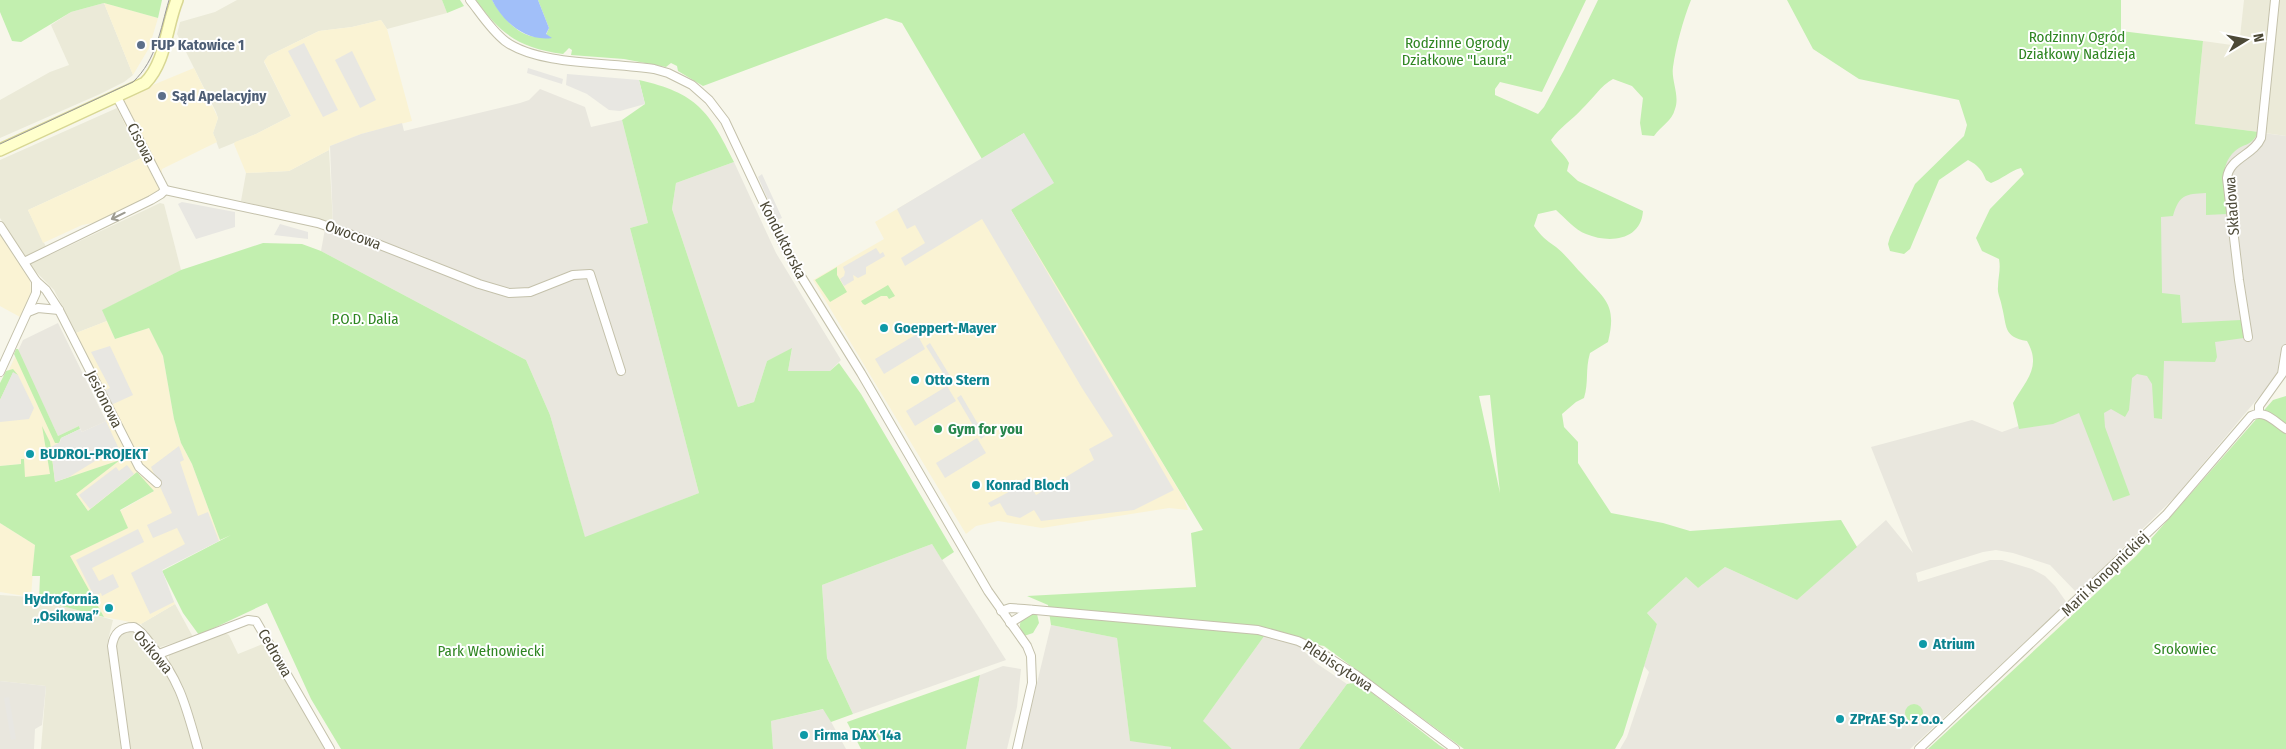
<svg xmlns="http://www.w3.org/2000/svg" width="2286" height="749" viewBox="0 0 2286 749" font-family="'Fira Sans Condensed',sans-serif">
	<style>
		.residential { fill: #ebead8 }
		.commercial { fill: #faf3d4 }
		.industrial { fill: #e9e7de }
		.green { fill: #c2efaf; fill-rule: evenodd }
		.parking { fill: #e8e7e2 }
		.water { fill: #a1bff9 }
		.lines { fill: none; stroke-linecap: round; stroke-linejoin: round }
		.minor-casing { stroke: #c4c1ab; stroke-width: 10 }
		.secondary-casing { stroke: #d8d793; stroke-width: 14 }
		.minor { stroke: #fff; stroke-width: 8 }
		.secondary { stroke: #ffc; stroke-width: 11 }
		.tram { stroke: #999; stroke-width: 1 }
		.oneway { stroke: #9d9b91 }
		.service-dot { fill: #5c6f8a; stroke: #fff; stroke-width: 2 }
		.culture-dot { fill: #0f9aa8; stroke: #fff; stroke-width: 2 }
		.leisure-dot { fill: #2e9e5b; stroke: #fff; stroke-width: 2 }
		.labels { text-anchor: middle; stroke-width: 4; stroke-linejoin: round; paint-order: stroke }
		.park-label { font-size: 15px; fill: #2f8622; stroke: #fff }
		.service-label { font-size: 15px; font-weight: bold; fill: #4e5e75; stroke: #fff; text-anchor: start }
		.street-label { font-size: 15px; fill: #4c4937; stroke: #fff }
		.culture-label { font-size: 15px; font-weight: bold; fill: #0d838f; stroke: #fff; text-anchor: start }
		.leisure-label { font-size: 15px; font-weight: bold; fill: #27864d; stroke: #fff; text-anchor: start }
	</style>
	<rect width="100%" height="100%" fill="#f7f6ea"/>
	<!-- residential -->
	<g class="residential">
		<path d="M237,0H442L447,13L387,29L381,20L352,27L319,31L268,56L264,62L291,116L256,134L219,149L213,133L218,118L216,112L177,34L180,22L215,12Z"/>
		<path d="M2244,0H2273L2259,132L2195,124L2203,41L2239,46Z"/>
		<path d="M2278,0H2286V136L2265,133Z"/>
		<path d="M104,3L133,75L124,82L100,94L0,138V100L50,72L69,65L51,25L71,12Z"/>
		<path d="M117,108L141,158L28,210L50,255L160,203L164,204L181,270L103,310L107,321L76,333L54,290L35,271L0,218V160Z"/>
		<path d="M329,150L333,224L241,201L246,173L289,171Z"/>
		<path d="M0,595L31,597L113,620L107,644L121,749H41L46,686L0,681Z"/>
		<path d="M175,604L193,637L157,648L141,624Z"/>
		<path d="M131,630L137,632L166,669L178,692L195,749H129L114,647L118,635Z"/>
		<path d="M225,633L229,635L238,654L265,643L325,749H201L184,689L169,663V655Z"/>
	</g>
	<!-- commercial -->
	<g class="commercial">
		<path d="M104,3L158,18L149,48L133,75Z"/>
		<path d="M381,20L387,29L412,121L361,134L330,146L329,150L289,171L246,173L234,144L235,142L256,134L291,116L264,61L268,56L319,31L352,27Z"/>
		<path d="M194,68L218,118L213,133L217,142L162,169L160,192L103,221L82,225L43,243L28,210L141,158L114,101Z"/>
		<path d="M982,159L1184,499L1188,510L1169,508L1042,528L998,521L976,526L966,534L813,280L884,239L875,222Z"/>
		<path d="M0,235L30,280L31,294L20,317L0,306Z"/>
		<path d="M107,321L115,339L149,328L163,356L174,419L181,443L192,464L220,540L157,567L175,604L141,624L104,617L69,556L127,528L120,511L154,491L137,472L88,511L76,494L118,461L55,482L39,483L22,476L21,464L0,466V388L18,351L61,443L111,418L76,333Z"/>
		<path d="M0,523L35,545L31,597L0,592Z"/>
	</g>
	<!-- industrial -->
	<g class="industrial">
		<path d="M540,89L585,107L591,127L622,120L648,223L630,228L699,493L585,538L550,415L526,360L321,251L325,229L426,257L333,224L330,146L361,134L402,123L404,131L520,103L529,100Z"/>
		<path d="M2195,124L2286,136V372L2274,379L2175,497L2077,593L2050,565L2013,553L1996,550L1983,552L1916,573L1918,582L1990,560H2002L2032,569L2045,576L2055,586L2067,603L1910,749H1620L1627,737L1649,672L1644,666L1657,624L1647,613L1686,577L1698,588L1725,567L1797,600L1886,520L1913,553L1871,447L1972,420L2002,432L2077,405L2159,221Z"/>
		<path d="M734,162L776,253L841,360L830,371H788L792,349L767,361L754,402L738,407L672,209L676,183Z"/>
		<path d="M58,323L106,421L82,432L79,426L58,436L18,351L23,340Z"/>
		<path d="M932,544L1006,660L853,714L827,658L822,585Z"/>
		<path d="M1051,625L1117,638L1130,740L1172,747L1171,749H1021Z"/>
		<path d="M1265,635L1299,646L1316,663L1347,684L1299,749H1232L1202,722Z"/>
		<path d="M1003,666L1021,669L1017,707L1007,749H966L980,675Z"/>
		<path d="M0,681L46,686L42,725L35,729L34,749H0Z"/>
		<path d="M824,709L846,749H773L771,721Z"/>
	</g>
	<!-- green -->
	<g class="green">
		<path d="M0,0H162L158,18L104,3L71,12L21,42L12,41L0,12Z"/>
		<path d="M442,0H460L464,6L447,13Z"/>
		<path d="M476,0H492C502,18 525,44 546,35L549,28L538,0H1586L1542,92L1500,82L1495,89V95L1538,114L1544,107L1564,70L1598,0H1691C1683,20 1676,46 1673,67C1671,81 1680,95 1675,109C1672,121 1661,126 1654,136L1642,135L1640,123L1643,98L1632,86L1613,79C1601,85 1592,100 1582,109C1572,120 1560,127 1551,140C1556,149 1564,153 1569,163L1567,171L1578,181L1643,211C1641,240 1610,244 1586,234C1575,230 1565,218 1556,210L1538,214L1534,226C1541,236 1546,240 1556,247C1566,255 1574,266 1583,275C1606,300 1617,305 1608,342L1590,353C1585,370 1589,382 1584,398L1576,402L1562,414L1564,427L1578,442V463L1611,513L1663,523L1690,531L1841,520L1857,547L1797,600L1725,567L1698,588L1686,577L1647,613L1657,624L1623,735L1615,749H1464L1324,646L1265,635L1203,721L1232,749H1171V747L1130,741L1117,638L1051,625L1048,605L1027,596L1196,587L1191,533L1203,530L1011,210L1024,133L982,159L902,23L886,18L703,86L678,71L677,66L671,63L666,67L624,59L571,55L572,50L569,48L563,54C520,48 501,35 476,0ZM1490,395L1500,493L1479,396Z"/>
		<path d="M1787,0H2121V31L2203,41L2195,124L2259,132C2249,148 2246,142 2235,151C2217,167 2225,194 2227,214L2206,215V193C2185,194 2179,195 2173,216L2161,217L2162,293L2180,295L2182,323L2241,320L2244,338L2215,342L2217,357L2215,362L2164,361L2162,419L2154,418L2152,384L2147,376L2137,374L2132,378L2129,410L2125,417L2111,409L2104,413L2105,427L2130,495L2113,501L2079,413L2053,424L2019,429L2013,403C2026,380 2042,367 2027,341C2003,337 2007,326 2002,307C2001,300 1997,293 1998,287C1998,277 2001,270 1999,259L1982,251L1976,238L1990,209L2024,174L2021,168C2010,171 2002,179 1991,183L1986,180C1982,170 1978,165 1968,160L1939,180L1910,249L1904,254L1890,251L1888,244L1890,237L1915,184L1964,136L1967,125L1959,100L1859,79L1813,49Z"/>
		<path d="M639,80C697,93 709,111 734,162L676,183L672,209L738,407L754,402L767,361L792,348L788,371H830L839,363L861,394L954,552L942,560L932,544L822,585L827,658L853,714L831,722L823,709L771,721L773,749H341L311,699L267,603L199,635L183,613L162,571L231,535L220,540L192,464L181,443L174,419L163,356L149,328L115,339L102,310L181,270L263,243L302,244L321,251L526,360L550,415L585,537L699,493L630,228L648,223L622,120L645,104Z"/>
		<path d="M837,267V275L847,292L830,302L815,280Z"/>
		<path d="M888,285L895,296L889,299L887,296H881L865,305L863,304L861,301Z"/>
		<path d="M16,349H18L58,436L79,426L80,429L61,438L59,443H55L14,354Z"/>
		<path d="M13,369L18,375L13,373L0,400V383L6,371Z"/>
		<path d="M2286,396V749H1928L2136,556L2273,400Z"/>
		<path d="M42,426L50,442L55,482L120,460L76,494L88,511L137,472L154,491L120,510L128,528L70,556L104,617L39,600L40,576H32L35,545L0,523V466L21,464V459H24L25,477L50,474Z"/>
		<path d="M1029,614H1037L1039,623L1033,633L1024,636C1017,625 1019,621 1029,614Z"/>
		<path d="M980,675L966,749H861L847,722Z"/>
		<path d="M1358,682L1439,745L1445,749H1299L1347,684Z"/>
		<circle cx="1914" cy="713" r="9"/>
	</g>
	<!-- parking -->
	<g class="parking">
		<path d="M304,43L338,110L323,117L288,51Z"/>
		<path d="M352,51L376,100L360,108L335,60Z"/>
		<path d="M528,68L563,79L562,84L527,73Z"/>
		<path d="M567,74L639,80L645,104L620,111L609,110L587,94L566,85Z"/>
		<path d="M1024,133L1054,183L1011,210L1174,490L1134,510L1041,521L1034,510L1020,518L1007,515L1000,503L991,507L988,503L1022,485L1020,481L1026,478L1036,495L1094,460L1089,449L1113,436L1082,388L982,219L905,266L901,258L925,243L915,225L907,229L897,209Z"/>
		<path d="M762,174L782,218L777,220L758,177Z"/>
		<path d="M182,202L235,212V227L196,239L178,204Z"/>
		<path d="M280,224L308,232V239L274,235Z"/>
		<path d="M876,248L880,254L883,252L885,256L866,267V274L858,278L853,275L854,280L844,286L840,279L844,276L845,272L843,267Z"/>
		<path d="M917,334L925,349L884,374L875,359Z"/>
		<path d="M930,343L955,384L951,386L926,346Z"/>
		<path d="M110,346L133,395L111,405L104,391L110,388L91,352Z"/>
		<path d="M13,372L18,375L34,408L29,419L0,422V400Z"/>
		<path d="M947,386L956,401L915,426L906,411Z"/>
		<path d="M961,395L985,436L981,439L957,398Z"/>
		<path d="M106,421L118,447L69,477L55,482L51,447L60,442L61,438L80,429L82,432Z"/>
		<path d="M977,438L986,453L945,478L936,463Z"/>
		<path d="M179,446L184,460L180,462L198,516L208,512L219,541L162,570L174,602L150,614L131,573L185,544L177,528L153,538L147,525L172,513L151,467Z"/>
		<path d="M127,465L134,474L90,509L79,495L116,467L119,471Z"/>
		<path d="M138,529L144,542L92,568L99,581L113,574L119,587L102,596L101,593L94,596L76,560Z"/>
		<path d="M9,697L16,739L11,740L4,698Z"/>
	</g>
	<!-- water -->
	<path class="water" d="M492,0H538L549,28L546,34L552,38C526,42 503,22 492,0Z"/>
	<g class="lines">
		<defs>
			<g id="minor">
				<path d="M470,0C481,14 491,30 505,41C538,66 612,62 654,69L668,73L692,85L709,100L725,121L782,242L799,273L861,373L988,591L1027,646L1031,656L1032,683L1017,749"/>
				<path d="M117,97L165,190"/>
				<path d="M165,190L318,223L375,243L479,284L509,293L530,292L573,275L590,274L621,371"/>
				<path d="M0,226L36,281L46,290L59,310L139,467L157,483"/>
				<path d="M24,262L151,200L161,194L165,190"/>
				<path d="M28,312L38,308L59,310"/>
				<path d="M2248,337L2239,280L2227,178C2229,158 2254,155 2261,138L2275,0"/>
				<path d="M0,372L36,293V281"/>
				<path d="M2259,413V406L2282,374L2286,349"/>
				<path d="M1001,611L1010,608L1024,609L1258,630L1298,641L1315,649L1356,675L1455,749"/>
				<path d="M1010,623L1031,610"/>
				<path d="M159,654L248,620L256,621L330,749"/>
				<path d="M126,749L112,646C114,633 120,627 134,627C142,631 147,639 152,646C181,682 186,707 198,749"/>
				<path d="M1919,749L2166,515L2251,416C2265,409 2275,422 2286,429"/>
			</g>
			<path id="secondary" d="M0,150L145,83C166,62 166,27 177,0"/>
		</defs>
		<!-- minor casing -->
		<use href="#minor" class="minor-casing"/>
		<!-- secondary casing -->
		<use href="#secondary" class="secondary-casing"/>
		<!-- minor -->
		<use href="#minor" class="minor"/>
		<!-- secondary -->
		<use href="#secondary" class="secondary"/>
		<!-- tram -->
		<path class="tram" d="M0,144L133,82C157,59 160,30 169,0"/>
	</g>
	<!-- one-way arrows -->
	<defs><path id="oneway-shaft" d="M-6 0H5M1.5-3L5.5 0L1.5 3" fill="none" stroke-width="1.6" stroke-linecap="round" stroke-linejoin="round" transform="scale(1.25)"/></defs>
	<use class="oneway" href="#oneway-shaft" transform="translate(118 216) rotate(154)"/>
	<!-- markers -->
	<g class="service-dot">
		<circle cx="141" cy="45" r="5"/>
		<circle cx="162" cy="96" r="5"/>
	</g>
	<g class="culture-dot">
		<circle cx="884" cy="328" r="5"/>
		<circle cx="915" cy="380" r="5"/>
		<circle cx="30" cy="454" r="5"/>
		<circle cx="976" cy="485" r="5"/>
		<circle cx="109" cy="608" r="5"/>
		<circle cx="1923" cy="644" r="5"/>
		<circle cx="1840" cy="719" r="5"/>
		<circle cx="804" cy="735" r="5"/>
	</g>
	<circle class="leisure-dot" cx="938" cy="429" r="5"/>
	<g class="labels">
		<!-- park labels -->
		<g class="park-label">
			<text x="2077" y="42">Rodzinny Ogród<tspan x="2077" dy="17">Działkowy Nadzieja</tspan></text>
			<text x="1457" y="48">Rodzinne Ogrody<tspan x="1457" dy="17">Działkowe "Laura"</tspan></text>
			<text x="365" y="324">P.O.D. Dalia</text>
			<text x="2185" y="654">Srokowiec</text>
			<text x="491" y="656">Park Wełnowiecki</text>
		</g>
		<!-- service labels -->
		<g class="service-label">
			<text x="151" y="50">FUP Katowice 1</text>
			<text x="172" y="101">Sąd Apelacyjny</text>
		</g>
		<!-- street labels -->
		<g class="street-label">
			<text transform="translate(141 143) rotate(63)" y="5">Cisowa</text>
			<text transform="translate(2232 206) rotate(-94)" y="5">Składowa</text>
			<text transform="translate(353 235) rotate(20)" y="5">Owocowa</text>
			<text transform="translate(783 240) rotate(63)" y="5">Konduktorska</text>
			<text transform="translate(104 399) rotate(63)" y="5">Jesionowa</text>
			<text transform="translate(2105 574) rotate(-44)" y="5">Marii Konopnickiej</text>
			<text transform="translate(153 652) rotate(50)" y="5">Osikowa</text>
			<text transform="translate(275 653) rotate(60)" y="5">Cedrowa</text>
			<text transform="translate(1338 666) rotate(33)" y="5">Plebiscytowa</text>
		</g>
		<!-- culture labels -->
		<g class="culture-label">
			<text x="894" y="333">Goeppert-Mayer</text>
			<text x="925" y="385">Otto Stern</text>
			<text x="40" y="459">BUDROL-PROJEKT</text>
			<text x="986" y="490">Konrad Bloch</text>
			<text x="99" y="604" text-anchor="end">Hydrofornia<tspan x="99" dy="17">„Osikowa”</tspan></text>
			<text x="1933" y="649">Atrium</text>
			<text x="1850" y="724">ZPrAE Sp. z o.o.</text>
			<text x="814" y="740">Firma DAX 14a</text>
		</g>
		<!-- leisure labels -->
		<g class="leisure-label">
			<text x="948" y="434">Gym for you</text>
		</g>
	</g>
	<!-- north arrow -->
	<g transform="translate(2246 40) rotate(80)" stroke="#ffffff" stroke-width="4" paint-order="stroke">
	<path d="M0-4L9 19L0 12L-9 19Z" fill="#4c4937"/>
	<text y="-8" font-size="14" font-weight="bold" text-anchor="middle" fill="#4c4937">N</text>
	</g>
</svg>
